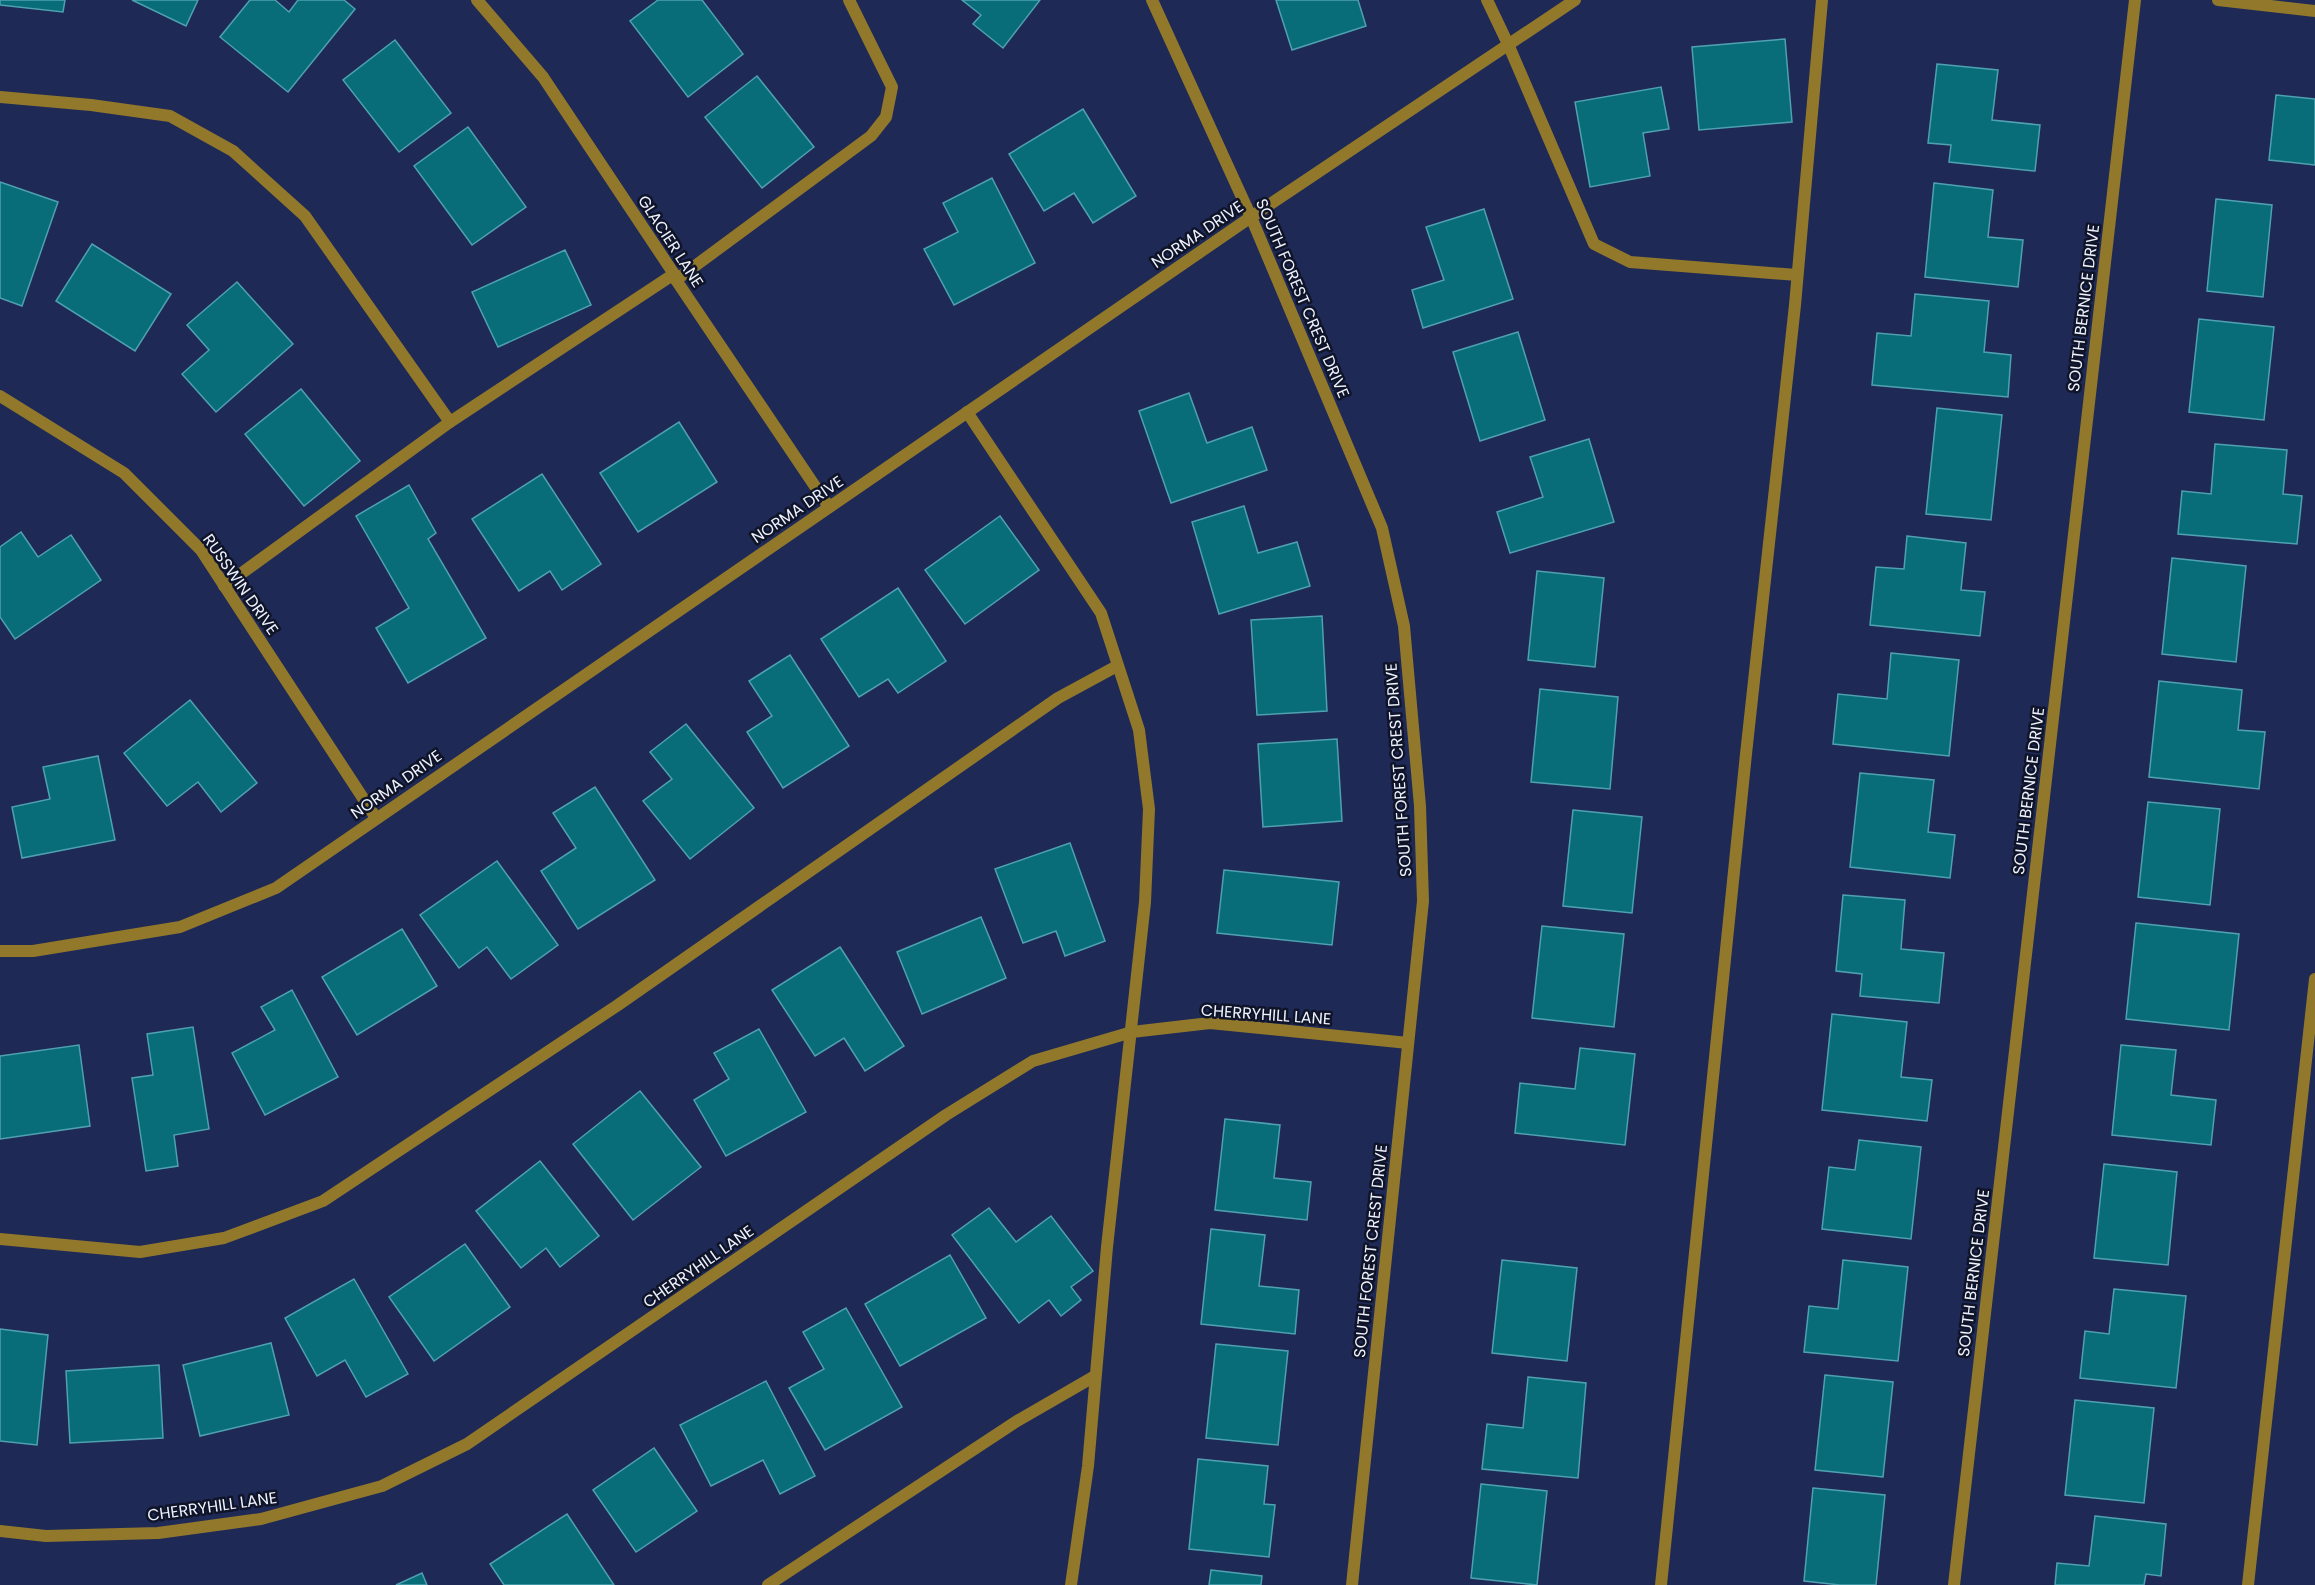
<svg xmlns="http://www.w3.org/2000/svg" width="2315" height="1585" viewBox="0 0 2315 1585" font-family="Poppins,sans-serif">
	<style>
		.building { fill: #086c79; stroke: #4fa1b0; stroke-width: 1.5 }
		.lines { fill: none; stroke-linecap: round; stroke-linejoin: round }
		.service { stroke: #91782b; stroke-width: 12 }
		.minor { stroke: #91782b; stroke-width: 12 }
		.labels { text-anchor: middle; stroke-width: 5; stroke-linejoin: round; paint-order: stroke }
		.street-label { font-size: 16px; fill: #eef2fe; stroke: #0f1428 }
	</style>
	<rect width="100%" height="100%" fill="#1e2956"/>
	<!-- building -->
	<g class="building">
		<path d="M0,0H65L63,12L0,5Z"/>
		<path d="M132,0H198L186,26Z"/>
		<path d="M250,0H275L289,12L298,0H344L355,9L288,92L220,37Z"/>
		<path d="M658,0H702L743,54L688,97L630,21Z"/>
		<path d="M962,0H1040L1003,48L973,24L981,15Z"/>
		<path d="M1276,0H1358L1366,26L1292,50Z"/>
		<path d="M1785,39L1792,122L1699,130L1692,47Z"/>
		<path d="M395,40L451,113L399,152L343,80Z"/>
		<path d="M1937,64L1998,70L1992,120L2040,125L2035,171L1949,162L1951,145L1928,143Z"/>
		<path d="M757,76L814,147L762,188L705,117Z"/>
		<path d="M1661,87L1669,129L1643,133L1650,176L1590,187L1575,102Z"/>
		<path d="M2276,95L2315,99V165L2269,160Z"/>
		<path d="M1083,109L1136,196L1093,223L1074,193L1044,211L1009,154Z"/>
		<path d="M468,127L526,207L472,245L414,166Z"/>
		<path d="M992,178L1035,263L954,305L924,249L958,232L943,203Z"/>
		<path d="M0,182L58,202L22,306L0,298Z"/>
		<path d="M1934,183L1993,190L1988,237L2023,240L2018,287L1925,277Z"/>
		<path d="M2216,199L2272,205L2263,297L2207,291Z"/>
		<path d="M1484,209L1513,299L1423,328L1412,290L1444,280L1426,227Z"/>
		<path d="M92,244L171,294L135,351L56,301Z"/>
		<path d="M565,250L591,305L498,347L472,292Z"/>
		<path d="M237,282L293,344L216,412L182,374L209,350L187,325Z"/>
		<path d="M1915,294L1989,301L1984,352L2011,355L2008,397L1872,385L1877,333L1911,336Z"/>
		<path d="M2199,319L2274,327L2264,420L2189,412Z"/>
		<path d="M1518,332L1545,420L1480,441L1453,352Z"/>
		<path d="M301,389L360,461L304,506L245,434Z"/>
		<path d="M1189,393L1207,443L1252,427L1267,470L1171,503L1139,411Z"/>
		<path d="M1937,408L2002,415L1991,520L1926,514Z"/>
		<path d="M679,422L717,482L638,532L600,473Z"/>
		<path d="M1589,439L1614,522L1510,553L1497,512L1543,497L1530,457Z"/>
		<path d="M2215,444L2287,450L2283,494L2302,496L2297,544L2178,534L2182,491L2211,494Z"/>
		<path d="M542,474L601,564L562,590L550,571L519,591L472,519Z"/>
		<path d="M409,485L436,533L428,539L486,638L408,683L376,628L409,608L356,516Z"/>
		<path d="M1244,506L1258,553L1297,542L1310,586L1219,614L1192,522Z"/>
		<path d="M1000,516L1039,570L965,624L925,570Z"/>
		<path d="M21,532L38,557L71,535L101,580L15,639L0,617V547Z"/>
		<path d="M1907,536L1966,543L1961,590L1985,592L1980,636L1870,625L1876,567L1904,569Z"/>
		<path d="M2172,558L2246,566L2236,662L2162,654Z"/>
		<path d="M1537,571L1604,578L1595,667L1528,660Z"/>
		<path d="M898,588L946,661L898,693L888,679L859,697L821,639Z"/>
		<path d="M1322,616L1327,711L1257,715L1251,620Z"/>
		<path d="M1891,653L1959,660L1949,756L1833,744L1838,694L1887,699Z"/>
		<path d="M790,655L849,746L783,788L747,732L772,716L749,681Z"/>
		<path d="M2159,681L2242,690L2238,730L2265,732L2259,789L2149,777Z"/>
		<path d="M1540,689L1618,697L1610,789L1531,782Z"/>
		<path d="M190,700L257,783L221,812L198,782L167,806L124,753Z"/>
		<path d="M686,724L754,808L690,859L643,801L672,779L650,752Z"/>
		<path d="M1337,739L1342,821L1263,827L1258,744Z"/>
		<path d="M98,756L115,840L22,858L12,807L50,799L43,767Z"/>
		<path d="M1860,773L1934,780L1928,832L1955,835L1950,878L1850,867Z"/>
		<path d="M595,787L655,880L578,929L541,871L576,848L553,813Z"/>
		<path d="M2148,802L2220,809L2210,905L2138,897Z"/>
		<path d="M1573,810L1642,817L1632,913L1563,906Z"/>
		<path d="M1070,843L1105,941L1065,956L1056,931L1023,943L995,869Z"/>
		<path d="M497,861L558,945L511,979L487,947L459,968L420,915Z"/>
		<path d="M1224,870L1339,882L1332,945L1217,933Z"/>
		<path d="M1843,895L1905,900L1901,949L1944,953L1939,1003L1860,996L1862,974L1836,971Z"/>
		<path d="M981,917L1006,978L922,1014L897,952Z"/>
		<path d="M2136,923L2239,934L2229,1030L2126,1019Z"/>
		<path d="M1542,926L1624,934L1614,1027L1532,1018Z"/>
		<path d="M402,929L437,986L357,1035L322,977Z"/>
		<path d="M840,947L904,1046L865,1071L844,1038L815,1056L772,990Z"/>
		<path d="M292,990L338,1077L265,1115L232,1053L275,1030L261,1007Z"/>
		<path d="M1832,1014L1907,1022L1901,1077L1932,1080L1927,1121L1822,1110Z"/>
		<path d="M193,1027L209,1129L174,1135L178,1166L146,1171L132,1078L153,1075L147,1034Z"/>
		<path d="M759,1029L806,1112L726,1156L694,1100L729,1079L714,1053Z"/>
		<path d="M79,1045L90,1126L0,1139V1056Z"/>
		<path d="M2121,1045L2176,1050L2171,1095L2216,1100L2211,1145L2112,1135Z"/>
		<path d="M1580,1048L1635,1054L1625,1145L1515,1133L1520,1083L1575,1089Z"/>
		<path d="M640,1091L701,1167L633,1220L573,1144Z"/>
		<path d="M1225,1119L1280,1125L1274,1178L1311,1182L1307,1220L1215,1210Z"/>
		<path d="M1859,1140L1921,1147L1911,1239L1822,1229L1829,1167L1855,1170Z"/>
		<path d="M540,1161L599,1236L560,1267L546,1248L521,1268L476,1211Z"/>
		<path d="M2104,1164L2177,1172L2168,1265L2094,1258Z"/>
		<path d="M989,1208L1016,1242L1051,1216L1093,1271L1071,1287L1081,1300L1061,1316L1049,1300L1019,1323L952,1235Z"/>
		<path d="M1211,1229L1265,1235L1259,1286L1299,1290L1295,1334L1201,1324Z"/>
		<path d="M465,1244L510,1307L434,1361L389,1297Z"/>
		<path d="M950,1255L986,1318L900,1366L865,1304Z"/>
		<path d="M1502,1260L1577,1268L1567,1361L1492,1353Z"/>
		<path d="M1843,1260L1908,1267L1898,1361L1804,1352L1809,1306L1838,1309Z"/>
		<path d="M354,1279L408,1374L366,1397L345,1360L317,1376L285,1318Z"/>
		<path d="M2114,1289L2186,1296L2176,1388L2080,1378L2085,1331L2109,1334Z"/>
		<path d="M846,1308L902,1407L825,1450L789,1388L824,1369L803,1332Z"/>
		<path d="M0,1329L48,1335L37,1445L0,1441Z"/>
		<path d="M271,1343L289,1415L200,1436L183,1365Z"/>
		<path d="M1216,1344L1288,1351L1278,1445L1206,1438Z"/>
		<path d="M159,1365L163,1438L70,1443L66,1371Z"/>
		<path d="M1825,1375L1893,1382L1883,1477L1815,1470Z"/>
		<path d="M1528,1377L1586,1383L1578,1478L1482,1469L1487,1424L1523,1428Z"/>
		<path d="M766,1381L815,1476L780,1494L763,1460L711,1486L680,1425Z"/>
		<path d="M2075,1400L2154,1408L2144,1503L2065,1495Z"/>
		<path d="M654,1448L697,1511L636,1552L593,1490Z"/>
		<path d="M1198,1459L1268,1466L1264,1504L1275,1505L1269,1557L1189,1549Z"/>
		<path d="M1481,1484L1547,1491L1537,1585L1471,1578Z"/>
		<path d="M1813,1488L1885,1495L1876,1585H1840L1804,1581Z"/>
		<path d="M567,1514L614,1585H504L490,1564Z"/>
		<path d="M2095,1516L2166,1524L2161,1576L2146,1574L2144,1585H2055L2057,1563L2089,1566Z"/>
		<path d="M1211,1570L1262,1576L1261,1585H1209Z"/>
		<path d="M422,1573L427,1585H396Z"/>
	</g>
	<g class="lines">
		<!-- service -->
		<g class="service">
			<path d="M1487,0L1508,44L1594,244L1630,262L1797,275"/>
			<path d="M0,97L91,105L170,116L233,151L305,216L450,422L674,274"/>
			<path d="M676,280L871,136L886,117L892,87L849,0"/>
			<path d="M967,412L1101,613L1139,730L1149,809L1145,902L1107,1247L1088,1466L1071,1585"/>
			<path d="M224,586L450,422"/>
			<path d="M0,1239L140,1252L224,1238L323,1201L618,1005L1058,698L1117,666"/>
			<path d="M768,1585L1017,1421L1095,1376"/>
			<path d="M1661,1585L1746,754L1795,305L1822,0"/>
			<path d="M2248,1585L2315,979"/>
		</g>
		<!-- minor -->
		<g class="minor">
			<path d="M477,0L543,77L674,274L676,280L829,507"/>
			<path d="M1152,0L1251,217L1382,528L1404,626L1420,806L1423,901L1352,1585"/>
			<path d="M2218,0L2315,11"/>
			<path d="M0,396L124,473L201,550L376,818"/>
			<path d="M0,951H33L180,927L276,888L1251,217L1575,0"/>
			<path d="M0,1531L46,1536L158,1533L261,1519L382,1486L467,1444L946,1115L1033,1061L1132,1032L1210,1023L1408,1043"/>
			<path d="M1954,1585L2135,0"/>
		</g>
	</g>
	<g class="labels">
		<!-- street labels -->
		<g class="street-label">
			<text transform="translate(1197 234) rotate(-34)" y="6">NORMA DRIVE</text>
			<text transform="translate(671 241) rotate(57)" y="6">GLACIER LANE</text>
			<text transform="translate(1303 298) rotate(67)" y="6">SOUTH FOREST CREST DRIVE</text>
			<text transform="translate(2083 308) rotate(-83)" y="6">SOUTH BERNICE DRIVE</text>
			<text transform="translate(797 509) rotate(-34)" y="6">NORMA DRIVE</text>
			<text transform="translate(241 584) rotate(55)" y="6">RUSSWIN DRIVE</text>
			<text transform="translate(1398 770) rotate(-94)" y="6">SOUTH FOREST CREST DRIVE</text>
			<text transform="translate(396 784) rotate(-35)" y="6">NORMA DRIVE</text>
			<text transform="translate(2028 791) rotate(-83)" y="6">SOUTH BERNICE DRIVE</text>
			<text transform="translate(1266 1014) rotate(4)" y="6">CHERRYHILL LANE</text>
			<text transform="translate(1370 1251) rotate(-84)" y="6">SOUTH FOREST CREST DRIVE</text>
			<text transform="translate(698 1266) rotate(-35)" y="6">CHERRYHILL LANE</text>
			<text transform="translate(1973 1273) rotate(-83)" y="6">SOUTH BERNICE DRIVE</text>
			<text transform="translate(212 1506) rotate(-8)" y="6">CHERRYHILL LANE</text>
		</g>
	</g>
</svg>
